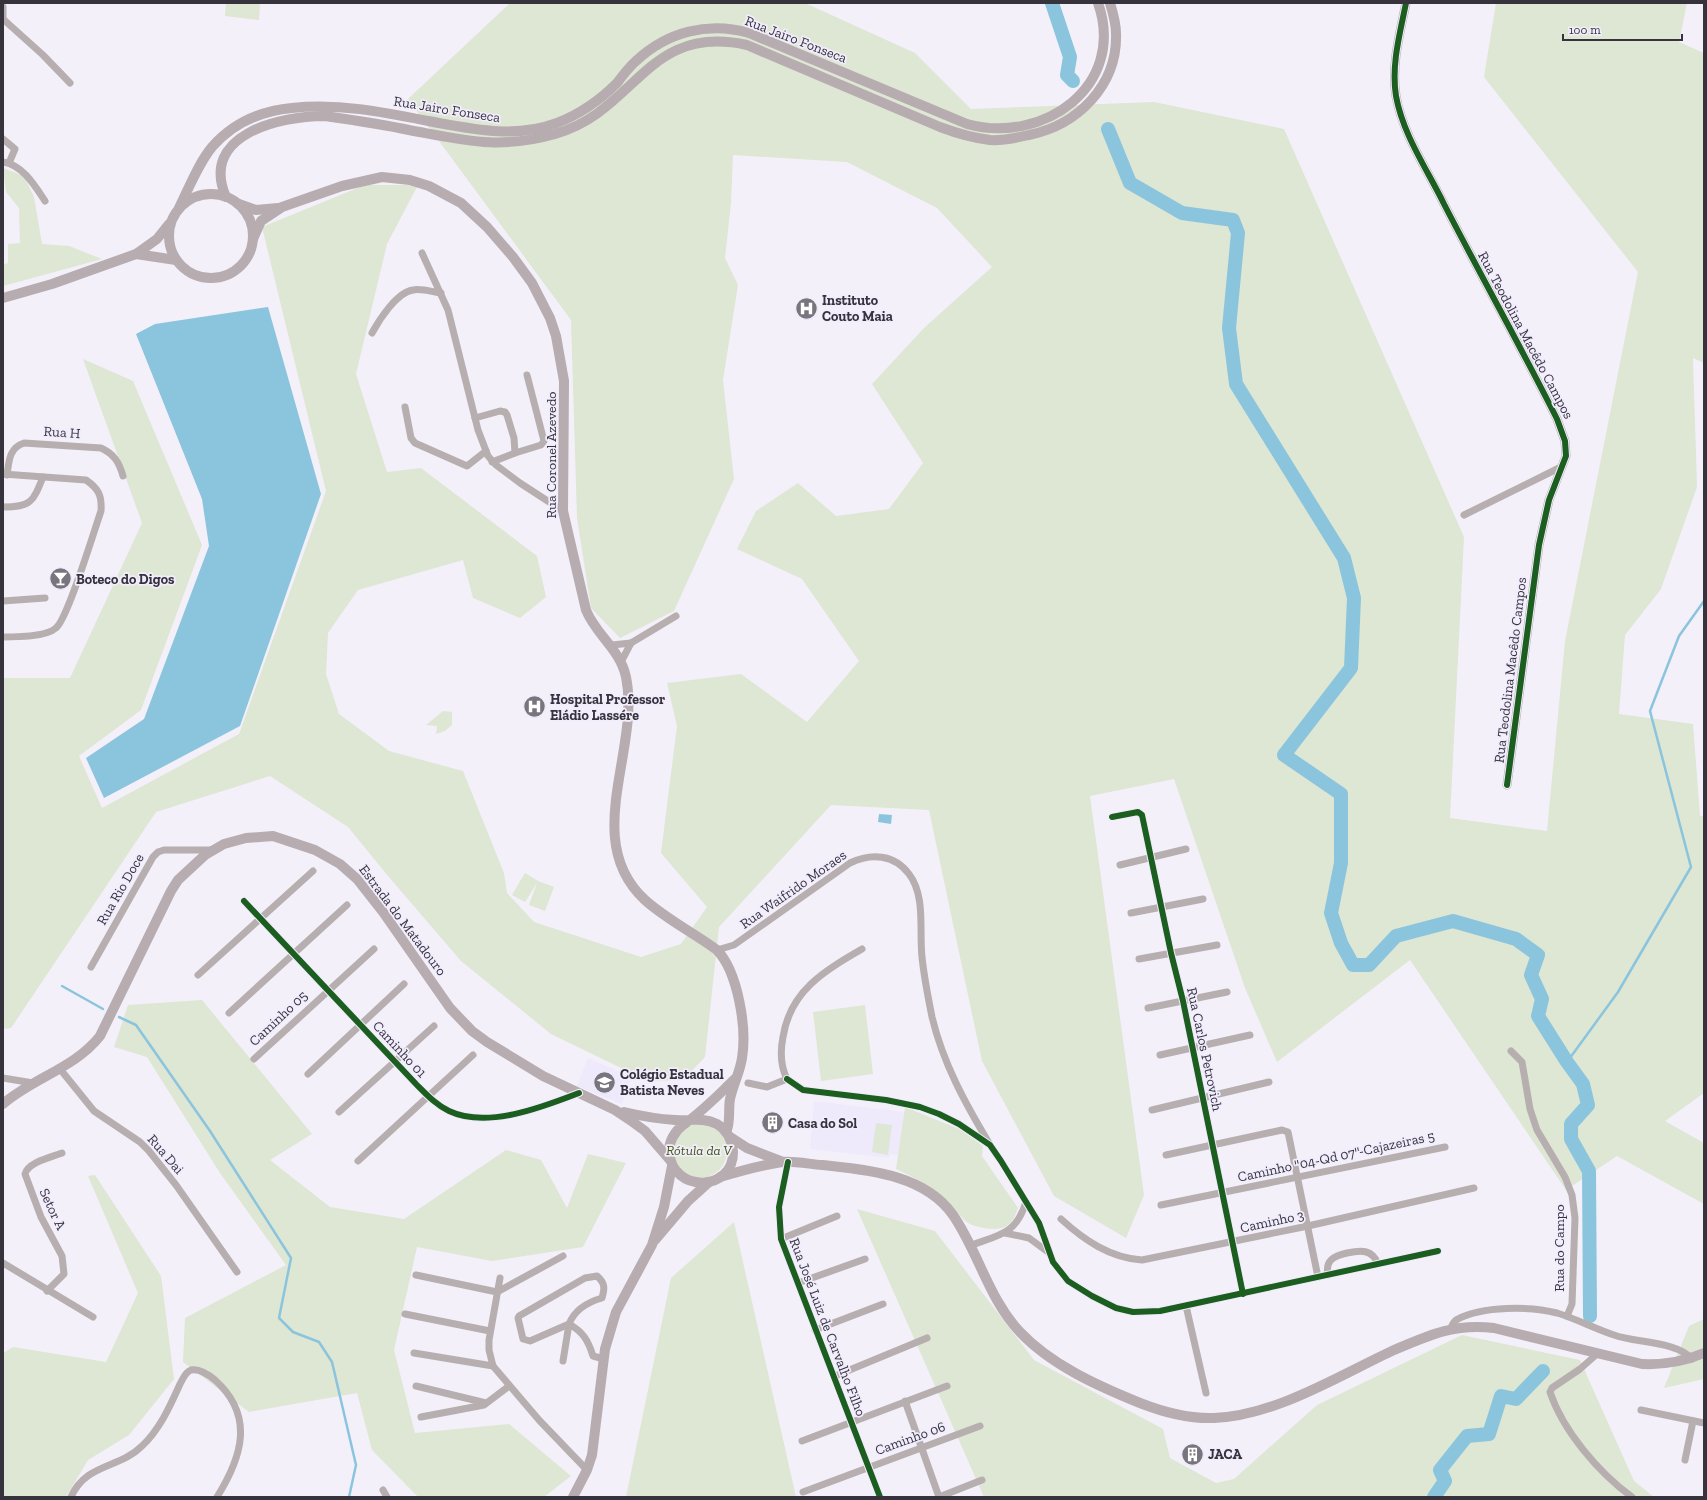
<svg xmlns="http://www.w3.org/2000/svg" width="1707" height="1500" viewBox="0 0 1707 1500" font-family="'Zilla Slab',serif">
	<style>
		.built { fill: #efe9fc }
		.green { fill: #dee6d4 }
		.water { fill: #8bc5dd }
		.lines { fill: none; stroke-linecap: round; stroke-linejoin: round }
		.stream { stroke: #8bc5dd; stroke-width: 2.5 }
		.river { stroke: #8bc5dd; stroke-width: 14 }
		.minor { stroke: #b7aeb0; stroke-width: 7 }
		.tertiary { stroke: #b7aeb0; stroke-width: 9 }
		.secondary { stroke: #b7acb0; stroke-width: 10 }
		.cycleway-casing { stroke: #f2edfd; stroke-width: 8 }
		.cycleway { stroke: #1b5e20; stroke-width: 6 }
		.labels { text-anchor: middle; stroke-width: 3.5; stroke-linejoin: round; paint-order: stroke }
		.street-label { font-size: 14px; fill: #36333d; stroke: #f2edfd }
		.poi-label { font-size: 14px; font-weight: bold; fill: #36333d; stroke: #f2edfd; text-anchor: start }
		.park-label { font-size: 14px; font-style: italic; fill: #435912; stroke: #f2edfd }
	</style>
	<rect width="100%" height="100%" fill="#f3f0fa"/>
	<!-- built -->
	<g class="built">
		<path d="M588,1058L631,1077L622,1104L577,1086Z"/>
		<path d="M814,1101L904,1112L898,1155L890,1154L889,1158L810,1149Z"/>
	</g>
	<!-- green -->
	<g class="green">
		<path d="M226,3H260L259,20L225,16Z"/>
		<path d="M510,3H805L915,53L971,109L1154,102L1284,129L1464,537L1450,818L1547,831L1565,641L1638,272L1484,77L1496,3H1687L1679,42L1704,53V363L1693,358L1697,487L1661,589L1625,635L1619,714L1693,724L1700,816H1704V1093L1665,1121L1704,1143V1204L1617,1156L1566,1190L1410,960L1277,1062L1245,988L1174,779L1090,796L1144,1195L1126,1238L1054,1196L982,1061L929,810L831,805L719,927L705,1057L684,1079L650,1082L551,1034L461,961L388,876L348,827L270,776L156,812L11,1028L3,1029V678H70L142,523L83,359L133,381L202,545L141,710L79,756L102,808L239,734L326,491L262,227L365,185H418L387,244L356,374L387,472L421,468L537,556L546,597L520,618L473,598L463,560L358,590L328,633L326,674L339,714L389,751L463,771L504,873L507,893L534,922L641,957L681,944L707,907L661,853L677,726L667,683L741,674L807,722L859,661L802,579L737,549L756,511L798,483L836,516L889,509L923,463L872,384L924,328L992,267L937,208L847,162L733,155L731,203L725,258L738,285L723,380L734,479L674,611L620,638L591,608L577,518L571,320L408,99Z"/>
		<path d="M3,168L24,176L34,197L42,244L69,246L102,259L3,286V265L8,263V244L20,243L19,208L6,192Z"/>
		<path d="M443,711L452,712V725L445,731L436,734L437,726L426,725Z"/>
		<path d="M525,873L538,881L554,887L545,911L529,905L537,883L525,902L512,895Z"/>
		<path d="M202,1000L312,1134L270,1160L330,1207L404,1219L506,1150L541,1160L567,1208L588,1154L626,1163L583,1247L492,1261L417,1247L394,1350L415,1433L509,1424L571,1476L544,1497H418L372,1450L357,1393L249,1412L183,1362L185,1318L286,1265L220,1173L147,1057L114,1047L128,1005Z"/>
		<path d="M865,1005L873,1074L821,1081L813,1012Z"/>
		<path d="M905,1107L959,1129L983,1146L982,1156L1018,1208C1016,1213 1014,1220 1009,1224C1000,1233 978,1228 968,1223C961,1218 950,1202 940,1195C926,1184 912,1176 896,1169Z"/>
		<path d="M876,1123L892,1125L888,1155L872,1152Z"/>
		<circle cx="700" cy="1151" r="27"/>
		<path d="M95,1175L161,1276L174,1379L129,1435L88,1460L66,1497H3V1353L13,1347L106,1362L138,1293L88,1176Z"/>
		<path d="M857,1209L935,1231L1034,1360L1163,1429L1170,1458L1216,1483L1234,1479L1317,1405L1462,1335L1580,1360L1634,1481L1654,1497H984Z"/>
		<path d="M734,1222L796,1497H626L671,1278Z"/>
		<path d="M1704,1319V1379L1664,1388L1689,1326Z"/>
	</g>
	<!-- water -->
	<g class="water">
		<path d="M268,307L321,494L240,726L104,798L86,758L144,719L209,546L202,499L136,334L155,324Z"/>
		<path d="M879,814L892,815L891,824L878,822Z"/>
	</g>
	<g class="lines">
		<!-- stream -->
		<g class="stream">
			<path d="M62,986L103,1009"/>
			<path d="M119,1017L136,1025L210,1131L291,1258L279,1318L293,1332L319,1342L332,1362L356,1465L349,1497"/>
			<path d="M1567,1062L1618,992L1691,867L1650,711L1679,636L1704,601"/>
		</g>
		<!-- river -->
		<g class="river">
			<path d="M1052,3L1070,57L1067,75L1073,81"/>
			<path d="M1108,129L1130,183L1182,213L1233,220L1238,233L1229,328L1236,384L1344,558L1354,598L1351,668L1284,755L1341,794V863L1331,913L1341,943L1353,965H1369L1396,936L1453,921L1516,939L1538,955L1531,975L1542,999L1538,1016L1567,1062L1583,1084L1588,1105L1571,1124V1139L1589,1171L1590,1316"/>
			<path d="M1434,1497L1445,1481L1440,1470L1467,1436L1489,1434L1501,1396L1516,1399L1543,1371"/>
		</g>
		<!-- minor -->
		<g class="minor">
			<path d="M3,7V19"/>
			<path d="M3,19L43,55L70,83"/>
			<path d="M3,139L15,149L9,163"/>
			<path d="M3,162C23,165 35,186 45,201"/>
			<path d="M422,253L448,310L478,430L488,456L496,465L520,483L563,511"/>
			<path d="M372,333C379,320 397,292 413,290C421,288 433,292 441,293"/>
			<path d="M405,407L411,438L415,443L467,466L486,451"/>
			<path d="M475,418L500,411L505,412L507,415L514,438L515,453L492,462"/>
			<path d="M515,453L541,445L544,441L527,375"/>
			<path d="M3,474L86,480C99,489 102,496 101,511C94,531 68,618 56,628C46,637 17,637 3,637"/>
			<path d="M7,475C9,461 9,448 24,443L101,448C114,454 119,462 123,476"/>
			<path d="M3,507C31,507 33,502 43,477"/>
			<path d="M1464,515L1563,466"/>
			<path d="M3,601L45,598"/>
			<path d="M612,645L631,643L676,616"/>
			<path d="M621,662L631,643"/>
			<path d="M1112,817L1138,812L1142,815L1171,953L1183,1001L1243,1294"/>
			<path d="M1120,865L1186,849"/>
			<path d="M244,901L416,1084C426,1094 436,1105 449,1111C487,1129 543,1107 579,1093"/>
			<path d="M1131,913L1203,899"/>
			<path d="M717,950L734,945L850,863C871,853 894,854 909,874C926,896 919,931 922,957C924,977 928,997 932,1017C943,1063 965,1103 989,1143"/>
			<path d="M1139,959L1217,945"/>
			<path d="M91,967L153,857L158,852L164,850H212"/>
			<path d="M198,975L313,871"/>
			<path d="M1148,1008L1227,992"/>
			<path d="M229,1013L347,905"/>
			<path d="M1511,1051L1522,1062L1530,1109L1537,1130L1565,1177L1572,1195L1575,1218L1572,1304L1567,1316"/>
			<path d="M1160,1055L1250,1035"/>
			<path d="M254,1059L374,949"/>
			<path d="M60,1069L94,1111L140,1142L149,1151L176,1185L237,1272"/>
			<path d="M308,1074L404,984"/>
			<path d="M3,1078L33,1083"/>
			<path d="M787,1079L803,1090L886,1100L920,1107L939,1114L959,1124L990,1145L1001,1161L1039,1223L1053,1262L1068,1281L1092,1296L1116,1308L1133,1312L1160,1311L1438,1251"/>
			<path d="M787,1079C780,1065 780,1052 783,1037C790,991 824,971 862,949"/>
			<path d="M748,1083L767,1087L787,1079"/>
			<path d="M1152,1110L1269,1082"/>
			<path d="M339,1112L434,1026"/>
			<path d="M1166,1155L1282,1130L1288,1132L1318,1277"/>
			<path d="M358,1161L473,1055"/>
			<path d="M788,1162L779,1207L781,1239L880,1497"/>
			<path d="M1161,1205L1445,1147"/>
			<path d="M1061,1219C1084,1240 1110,1258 1142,1260L1308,1226L1474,1188"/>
			<path d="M1005,1233L1029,1238L1048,1252"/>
			<path d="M781,1239L837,1216"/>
			<path d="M969,1246C998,1235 1016,1235 1026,1202"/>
			<path d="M3,1263L93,1317"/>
			<path d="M416,1275L497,1292L563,1256"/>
			<path d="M1328,1275C1325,1260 1334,1256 1347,1253C1361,1250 1372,1249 1378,1264"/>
			<path d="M500,1278L489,1340V1350L493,1366L539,1420L587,1470"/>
			<path d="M798,1283L865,1259"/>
			<path d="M47,1291L64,1274L62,1256L41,1217L25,1174C28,1162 52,1157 62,1153"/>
			<path d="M1186,1306L1206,1393"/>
			<path d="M405,1314L490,1331"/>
			<path d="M1451,1328C1452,1325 1454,1321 1458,1319C1482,1306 1531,1306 1557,1313C1577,1319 1595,1329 1614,1335C1635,1343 1677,1341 1692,1359"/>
			<path d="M815,1330L883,1304"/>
			<path d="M414,1353L493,1366"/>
			<path d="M1597,1354L1580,1369L1552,1388L1550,1392C1563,1431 1599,1473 1632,1497"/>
			<path d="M563,1361L569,1324C575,1309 588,1302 602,1298C605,1288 605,1283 597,1276L585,1278L519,1316L518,1318L523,1339L530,1341L569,1324C583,1332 588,1340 593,1356L604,1359"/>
			<path d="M835,1376L927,1338"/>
			<path d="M416,1386L486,1403"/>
			<path d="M905,1401L939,1497"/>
			<path d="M1641,1410L1704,1423"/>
			<path d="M421,1417L484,1405L509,1386"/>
			<path d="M802,1441L947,1386"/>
			<path d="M1685,1460L1693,1421"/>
			<path d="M383,1490L387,1497"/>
			<path d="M803,1492L980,1426"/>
			<path d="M71,1497C86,1463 119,1469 142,1446C160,1429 170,1406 180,1384C183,1379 185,1372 191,1370C200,1368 209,1375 215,1380C255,1416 242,1457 217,1497"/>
			<path d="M939,1497L982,1480"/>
		</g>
		<!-- tertiary -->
		<path class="tertiary" d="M1406,3C1400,33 1391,65 1396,96C1403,135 1427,169 1444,204C1481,276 1521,347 1557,419L1565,441L1566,456L1549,500L1539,545L1507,785"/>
		<!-- secondary -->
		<g class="secondary">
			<circle cx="211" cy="236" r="42"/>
			<path d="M226,197C199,135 279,116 325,116C353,120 381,124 409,130C464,140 499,150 555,134C637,111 646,23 747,45L940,127C956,133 973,138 990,140C1003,141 1016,138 1029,135C1078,125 1118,85 1116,33C1116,23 1113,13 1110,3"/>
			<path d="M239,204L256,210L278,208"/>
			<path d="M179,208C189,188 198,164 212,147C233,123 260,111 292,108C339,103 383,112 428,121C472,129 514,139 557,123C580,114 600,100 617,83C623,75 629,67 636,61C667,32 708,21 749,33L967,124C1043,145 1127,86 1098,3"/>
			<path d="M253,239L261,221L282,207L342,186L382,177L410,180L429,186L461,203L487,227L513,257L532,283L550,318L556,336L564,381L563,511L586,610C596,635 620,649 626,677C641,750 580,840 645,900C666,919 694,933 717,950C738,972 747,1028 742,1058C740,1072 733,1085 730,1099C728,1110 731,1123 726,1132"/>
			<path d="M136,254L176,260"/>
			<path d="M3,298L52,284L136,254L157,239L169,224"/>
			<path d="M3,1104C33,1078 75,1068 100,1036L171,891L178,880L205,855L224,844L246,838L273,836L315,850L340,864L357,879L383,912L450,1008L472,1031L487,1042L543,1076L615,1110L630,1120L645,1131L670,1160"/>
			<path d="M624,1112C641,1116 658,1119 675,1120C690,1121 703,1117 717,1124C727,1130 732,1141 733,1152C734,1191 672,1195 669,1151C669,1141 675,1131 683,1125C702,1112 718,1095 735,1079"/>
			<path d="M730,1137L747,1148L783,1162"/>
			<path d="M720,1177C740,1171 761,1165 782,1162C795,1161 809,1164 822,1165C867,1170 924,1174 953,1215C979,1253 988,1298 1020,1332C1051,1365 1098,1386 1140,1403C1163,1412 1188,1419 1214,1418C1275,1416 1340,1375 1394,1350C1429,1335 1455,1323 1494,1328L1642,1364C1665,1365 1683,1362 1704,1353"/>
			<path d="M655,1240L688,1201L709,1182"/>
			<path d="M573,1497L587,1470L592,1455L605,1349L616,1312L652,1245L664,1207L672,1166"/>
		</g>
		<defs>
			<g id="cycleway">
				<path d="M1406,3C1400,33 1391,65 1396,96C1403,135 1427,169 1444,204C1481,276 1521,347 1557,419L1565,441L1566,456L1549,500L1539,545L1507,785"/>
				<path d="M1112,817L1138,812L1142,815L1171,953L1183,1001L1243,1294"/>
				<path d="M244,901L416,1084C426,1094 436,1105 449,1111C487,1129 543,1107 579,1093"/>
				<path d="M787,1079L803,1090L886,1100L920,1107L939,1114L959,1124L990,1145L1001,1161L1039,1223L1053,1262L1068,1281L1092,1296L1116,1308L1133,1312L1160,1311L1438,1251"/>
				<path d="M788,1162L779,1207L781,1239L880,1497"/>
			</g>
		</defs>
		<!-- cycleway casing -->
		<use href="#cycleway" class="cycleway-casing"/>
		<!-- cycleway -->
		<use href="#cycleway" class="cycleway"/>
	</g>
	<!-- icons -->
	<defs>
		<symbol id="hospital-disc" viewBox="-11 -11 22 22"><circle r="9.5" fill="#78757f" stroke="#f2edfd"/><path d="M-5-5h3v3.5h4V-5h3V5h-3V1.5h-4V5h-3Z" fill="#fff"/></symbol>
		<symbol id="bar-disc" viewBox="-11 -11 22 22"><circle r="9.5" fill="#78757f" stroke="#f2edfd"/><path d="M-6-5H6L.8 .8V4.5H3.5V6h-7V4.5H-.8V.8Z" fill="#fff"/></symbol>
		<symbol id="school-disc" viewBox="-11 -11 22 22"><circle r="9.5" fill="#78757f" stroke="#f2edfd"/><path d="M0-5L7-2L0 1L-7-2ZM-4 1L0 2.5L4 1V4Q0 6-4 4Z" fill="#fff"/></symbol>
		<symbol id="building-disc" viewBox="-11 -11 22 22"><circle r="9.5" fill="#78757f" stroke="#f2edfd"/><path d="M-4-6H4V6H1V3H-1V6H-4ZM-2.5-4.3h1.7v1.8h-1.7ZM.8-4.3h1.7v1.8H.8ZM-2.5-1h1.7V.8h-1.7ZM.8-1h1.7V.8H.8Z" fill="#fff"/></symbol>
	</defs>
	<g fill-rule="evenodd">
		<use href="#hospital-disc" x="794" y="296" width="25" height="25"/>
		<use href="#bar-disc" x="48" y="566" width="25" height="25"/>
		<use href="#hospital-disc" x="522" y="694" width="25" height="25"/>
		<use href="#school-disc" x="592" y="1070" width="25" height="25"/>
		<use href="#building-disc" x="760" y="1110" width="25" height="25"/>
		<use href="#building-disc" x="1180" y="1442" width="25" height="25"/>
	</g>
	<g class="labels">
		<!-- street labels -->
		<g class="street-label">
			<text transform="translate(796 39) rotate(21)" y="5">Rua Jairo Fonseca</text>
			<text transform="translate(447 109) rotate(9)" y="5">Rua Jairo Fonseca</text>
			<text transform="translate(1526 335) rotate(62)" y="5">Rua Teodolina Macêdo Campos</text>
			<text transform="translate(62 432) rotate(4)" y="5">Rua H</text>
			<text transform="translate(551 455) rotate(-90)" y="5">Rua Coronel Azevedo</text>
			<text transform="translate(1510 670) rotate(-83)" y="5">Rua Teodolina Macêdo Campos</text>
			<text transform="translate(120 889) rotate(-60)" y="5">Rua Rio Doce</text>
			<text transform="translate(793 889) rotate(-35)" y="5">Rua Waifrido Moraes</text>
			<text transform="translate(403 920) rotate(53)" y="5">Estrada do Matadouro</text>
			<text transform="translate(278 1018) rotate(-43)" y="5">Caminho 05</text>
			<text transform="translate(400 1049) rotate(47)" y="5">Caminho 01</text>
			<text transform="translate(1205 1049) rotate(78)" y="5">Rua Carlos Petrovich</text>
			<text transform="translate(166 1154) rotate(49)" y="5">Rua Dai</text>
			<text transform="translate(1336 1156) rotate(-12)" y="5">Caminho "04-Qd 07"-Cajazeiras 5</text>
			<text transform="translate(53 1209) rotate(65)" y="5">Setor A</text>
			<text transform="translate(1272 1221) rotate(-12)" y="5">Caminho 3</text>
			<text transform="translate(1559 1248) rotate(-90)" y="5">Rua do Campo</text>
			<text transform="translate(828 1327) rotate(69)" y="5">Rua José Luiz de Carvalho Filho</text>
			<text transform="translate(910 1438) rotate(-20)" y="5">Caminho 06</text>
		</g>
		<!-- poi labels -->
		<g class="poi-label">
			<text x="822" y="305">Instituto<tspan x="822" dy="16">Couto Maia</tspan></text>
			<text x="76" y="584">Boteco do Digos</text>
			<text x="550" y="704">Hospital Professor<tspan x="550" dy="16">Eládio Lassére</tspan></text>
			<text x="620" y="1079">Colégio Estadual<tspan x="620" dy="16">Batista Neves</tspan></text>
			<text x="788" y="1128">Casa do Sol</text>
			<text x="1208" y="1459">JACA</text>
		</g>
		<!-- park labels -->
		<g class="park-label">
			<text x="699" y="1155">Rótula da V</text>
		</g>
	</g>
	<!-- border -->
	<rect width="1707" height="1500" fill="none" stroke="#36333d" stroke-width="8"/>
	<!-- scale -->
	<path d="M1563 34v6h119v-6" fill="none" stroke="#36333d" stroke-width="2"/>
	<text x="1569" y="34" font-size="12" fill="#36333d" stroke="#f2edfd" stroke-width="3" paint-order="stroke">100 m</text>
</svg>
